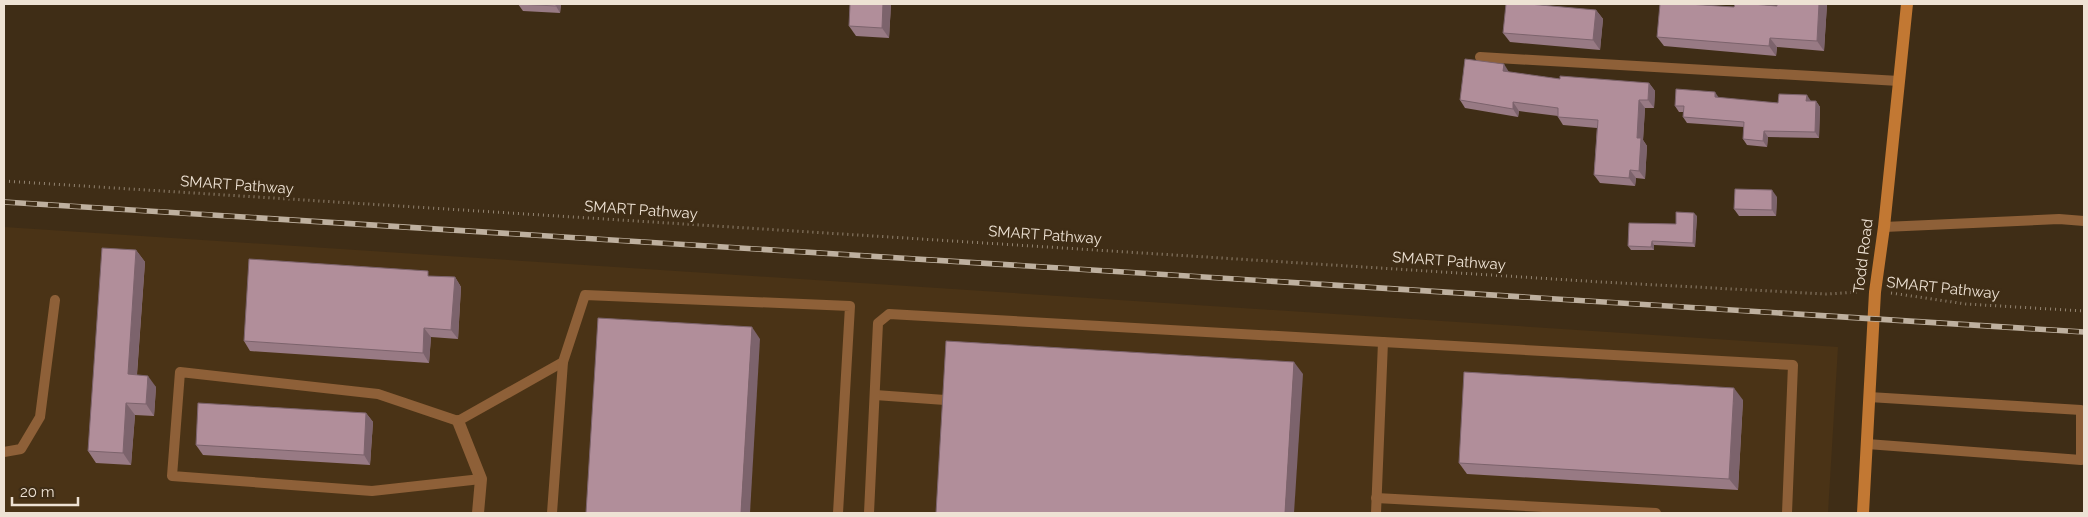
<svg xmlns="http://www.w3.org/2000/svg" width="2088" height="517" viewBox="0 0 2088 517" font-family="Raleway,sans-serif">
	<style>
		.built { fill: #4a3316 }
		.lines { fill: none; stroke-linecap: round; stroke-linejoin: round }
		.path { stroke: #928370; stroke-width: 3; stroke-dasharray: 1 4; stroke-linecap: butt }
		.lane { stroke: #8e6038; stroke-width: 10 }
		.street { stroke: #8e6038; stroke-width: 12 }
		.secondary { stroke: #c27833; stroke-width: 12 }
		.rail-casing { stroke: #beb09f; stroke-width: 5.5 }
		.rail { stroke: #3f2d16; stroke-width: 4; stroke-dasharray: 11; stroke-linecap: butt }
		.wall { fill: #987a84 }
		.shaded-wall { fill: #7c636c }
		.building { fill: #b18e9a; stroke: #7c636c }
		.labels { text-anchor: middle; stroke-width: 5; stroke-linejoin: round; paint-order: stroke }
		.street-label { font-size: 15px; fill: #eee2d4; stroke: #3f2d16 }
	</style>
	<rect width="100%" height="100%" fill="#3f2d16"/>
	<!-- built -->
	<path class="built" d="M4,227L1838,347L1828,513H4Z"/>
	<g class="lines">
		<!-- path -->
		<g class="path">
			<path d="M4,181L1601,282L1826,294L1860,292"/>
			<path d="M1891,293L1966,304L2084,311"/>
		</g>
		<!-- lane -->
		<g class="lane">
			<path d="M1480,57L1899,81"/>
			<path d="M1884,227L2059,219L2084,221"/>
			<path d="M1383,342L1793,365L1787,513"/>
			<path d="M875,395L945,400"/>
			<path d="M1867,444L2081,460V410L1869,397"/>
			<path d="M4,452L21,449L40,417L55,300"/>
			<path d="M481,479L372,491L172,476L180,372L378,394L458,421L563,362"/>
			<path d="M1376,498L1656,513"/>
			<path d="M552,513L563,362L585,295L850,306L838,513"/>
			<path d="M869,513L878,323L889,314L1383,342L1376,513"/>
		</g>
		<!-- street -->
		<path class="street" d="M458,421L481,479L478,513"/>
		<!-- secondary -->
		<path class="secondary" d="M1863,513L1875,292L1884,227L1907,4"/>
		<defs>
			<path id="rail" d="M4,202L2084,332"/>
		</defs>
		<!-- rail casing -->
		<use href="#rail" class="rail-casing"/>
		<!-- rail -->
		<use href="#rail" class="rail"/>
	</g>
	<!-- wall -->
	<g class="wall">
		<path d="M518,4H561L560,13L523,11Z"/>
		<path d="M891,4L889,38L856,36L849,26Z"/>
		<path d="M1827,4L1824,51L1777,47L1776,56L1664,46L1657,37L1734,7Z"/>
		<path d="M1596,10L1603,19L1600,50L1510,42L1503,33Z"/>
		<path d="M1509,72L1560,79L1649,83L1655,91L1654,108H1645L1643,140L1647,146L1645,179L1636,178L1635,186L1600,183L1594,175L1597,128L1563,125L1558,117V116L1519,111L1518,117L1465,108L1460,100Z"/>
		<path d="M1719,98L1778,103L1816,101L1820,107L1819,138L1768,137L1767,147L1747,145L1743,139L1744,127L1687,123L1683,117V112H1679L1675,106Z"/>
		<path d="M1777,197L1776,216H1739L1734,209Z"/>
		<path d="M1697,216L1695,247L1654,245V250H1631L1628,246L1676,224Z"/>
		<path d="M136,250L145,262L137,375L156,387L154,416L135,415L131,465L96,463L88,451Z"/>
		<path d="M432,276L455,277L461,287L458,339L431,337L429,363L250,351L244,341Z"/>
		<path d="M1743,400L1738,490L1467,474L1459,463Z"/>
		<path d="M366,413L373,422L370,465L203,455L196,445Z"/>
	</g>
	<!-- shaded-wall -->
	<g class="shaded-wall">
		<path d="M556,4H561L560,13L556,6Z"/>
		<path d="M883,4H891L889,38L882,28Z"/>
		<path d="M1819,4H1827L1824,51L1817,41Z"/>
		<path d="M1596,10L1603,19L1600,50L1593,40Z"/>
		<path d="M1770,38L1777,47L1776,56L1769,46Z"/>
		<path d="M1504,64L1509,72L1503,71Z"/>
		<path d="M1649,83L1655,91L1654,108L1648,100Z"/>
		<path d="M1715,92L1719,98L1715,97Z"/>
		<path d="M1807,95L1811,101H1806Z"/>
		<path d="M1639,100L1645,108L1643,140L1647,146L1645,179L1639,171L1637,138Z"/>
		<path d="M1816,101L1820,107L1819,138L1815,132Z"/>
		<path d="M1513,102L1519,111L1518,117L1513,109Z"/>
		<path d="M1764,131L1768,137L1767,147L1763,141Z"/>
		<path d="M1630,170L1636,178L1635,186L1629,178Z"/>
		<path d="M1772,190L1777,197L1776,216L1772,210Z"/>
		<path d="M1694,213L1697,216L1695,247L1693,243Z"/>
		<path d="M1652,241L1654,245V250L1651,247Z"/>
		<path d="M136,250L145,262L136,386L128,374Z"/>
		<path d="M455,277L461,287L458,339L451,330Z"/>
		<path d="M752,327L760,339L750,513H741Z"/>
		<path d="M424,328L431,337L429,363L423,353Z"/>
		<path d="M1294,362L1303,374L1294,513H1285Z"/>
		<path d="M148,376L156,387L154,416L146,404Z"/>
		<path d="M1734,388L1743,400L1738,490L1729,479Z"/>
		<path d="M126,403L135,415L131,465L123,453Z"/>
		<path d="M366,413L373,422L370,465L364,455Z"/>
	</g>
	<!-- building -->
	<g class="building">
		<path d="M518,4H556V6Z"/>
		<path d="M850,4H883L882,28L849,26Z"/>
		<path d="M1506,4H1529L1596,10L1593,40L1503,33Z"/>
		<path d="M1660,4H1688L1734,7L1735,4H1752L1777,6V4H1819L1817,41L1770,38L1769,46L1657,37Z"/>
		<path d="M1465,59L1504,64L1503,71L1560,79V76L1649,83L1648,100H1639L1637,138H1641L1639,171L1630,170L1629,178L1594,175L1598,120L1558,117V108L1513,102V109L1460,100Z"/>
		<path d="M1676,89L1715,92V97L1778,103L1779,94L1807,95L1806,101H1816L1815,132L1764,131L1763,141L1743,139L1744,122L1683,117L1684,106H1675Z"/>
		<path d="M1735,189L1772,190V210L1734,209Z"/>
		<path d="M1676,212L1694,213L1693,243L1652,241L1651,247L1628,246L1629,223L1676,224Z"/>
		<path d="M102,248L136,250L128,374L148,376L146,404L126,403L123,453L88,451Z"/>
		<path d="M249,259L428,271V276L455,277L451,330L424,328L423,353L244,341Z"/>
		<path d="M598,318L752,327L741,513H586Z"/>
		<path d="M946,341L1294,362L1285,513H936Z"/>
		<path d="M1464,372L1734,388L1729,479L1459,463Z"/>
		<path d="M198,403L366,413L364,455L196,445Z"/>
	</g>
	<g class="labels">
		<!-- street labels -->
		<g class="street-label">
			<text transform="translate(237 185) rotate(4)" y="5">SMART Pathway</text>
			<text transform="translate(641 210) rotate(4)" y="5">SMART Pathway</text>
			<text transform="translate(1045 235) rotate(4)" y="5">SMART Pathway</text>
			<text transform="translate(1863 256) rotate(-83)" y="5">Todd Road</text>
			<text transform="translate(1449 261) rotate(4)" y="5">SMART Pathway</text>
			<text transform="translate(1943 288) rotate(6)" y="5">SMART Pathway</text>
		</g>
	</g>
	<!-- border -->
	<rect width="2088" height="517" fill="none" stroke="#eee2d4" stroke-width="10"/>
	<!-- scale -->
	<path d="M12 497v8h66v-8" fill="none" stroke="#eee2d4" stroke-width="2.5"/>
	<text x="20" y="497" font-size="15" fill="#eee2d4" stroke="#3f2d16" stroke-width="4" paint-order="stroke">20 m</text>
</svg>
